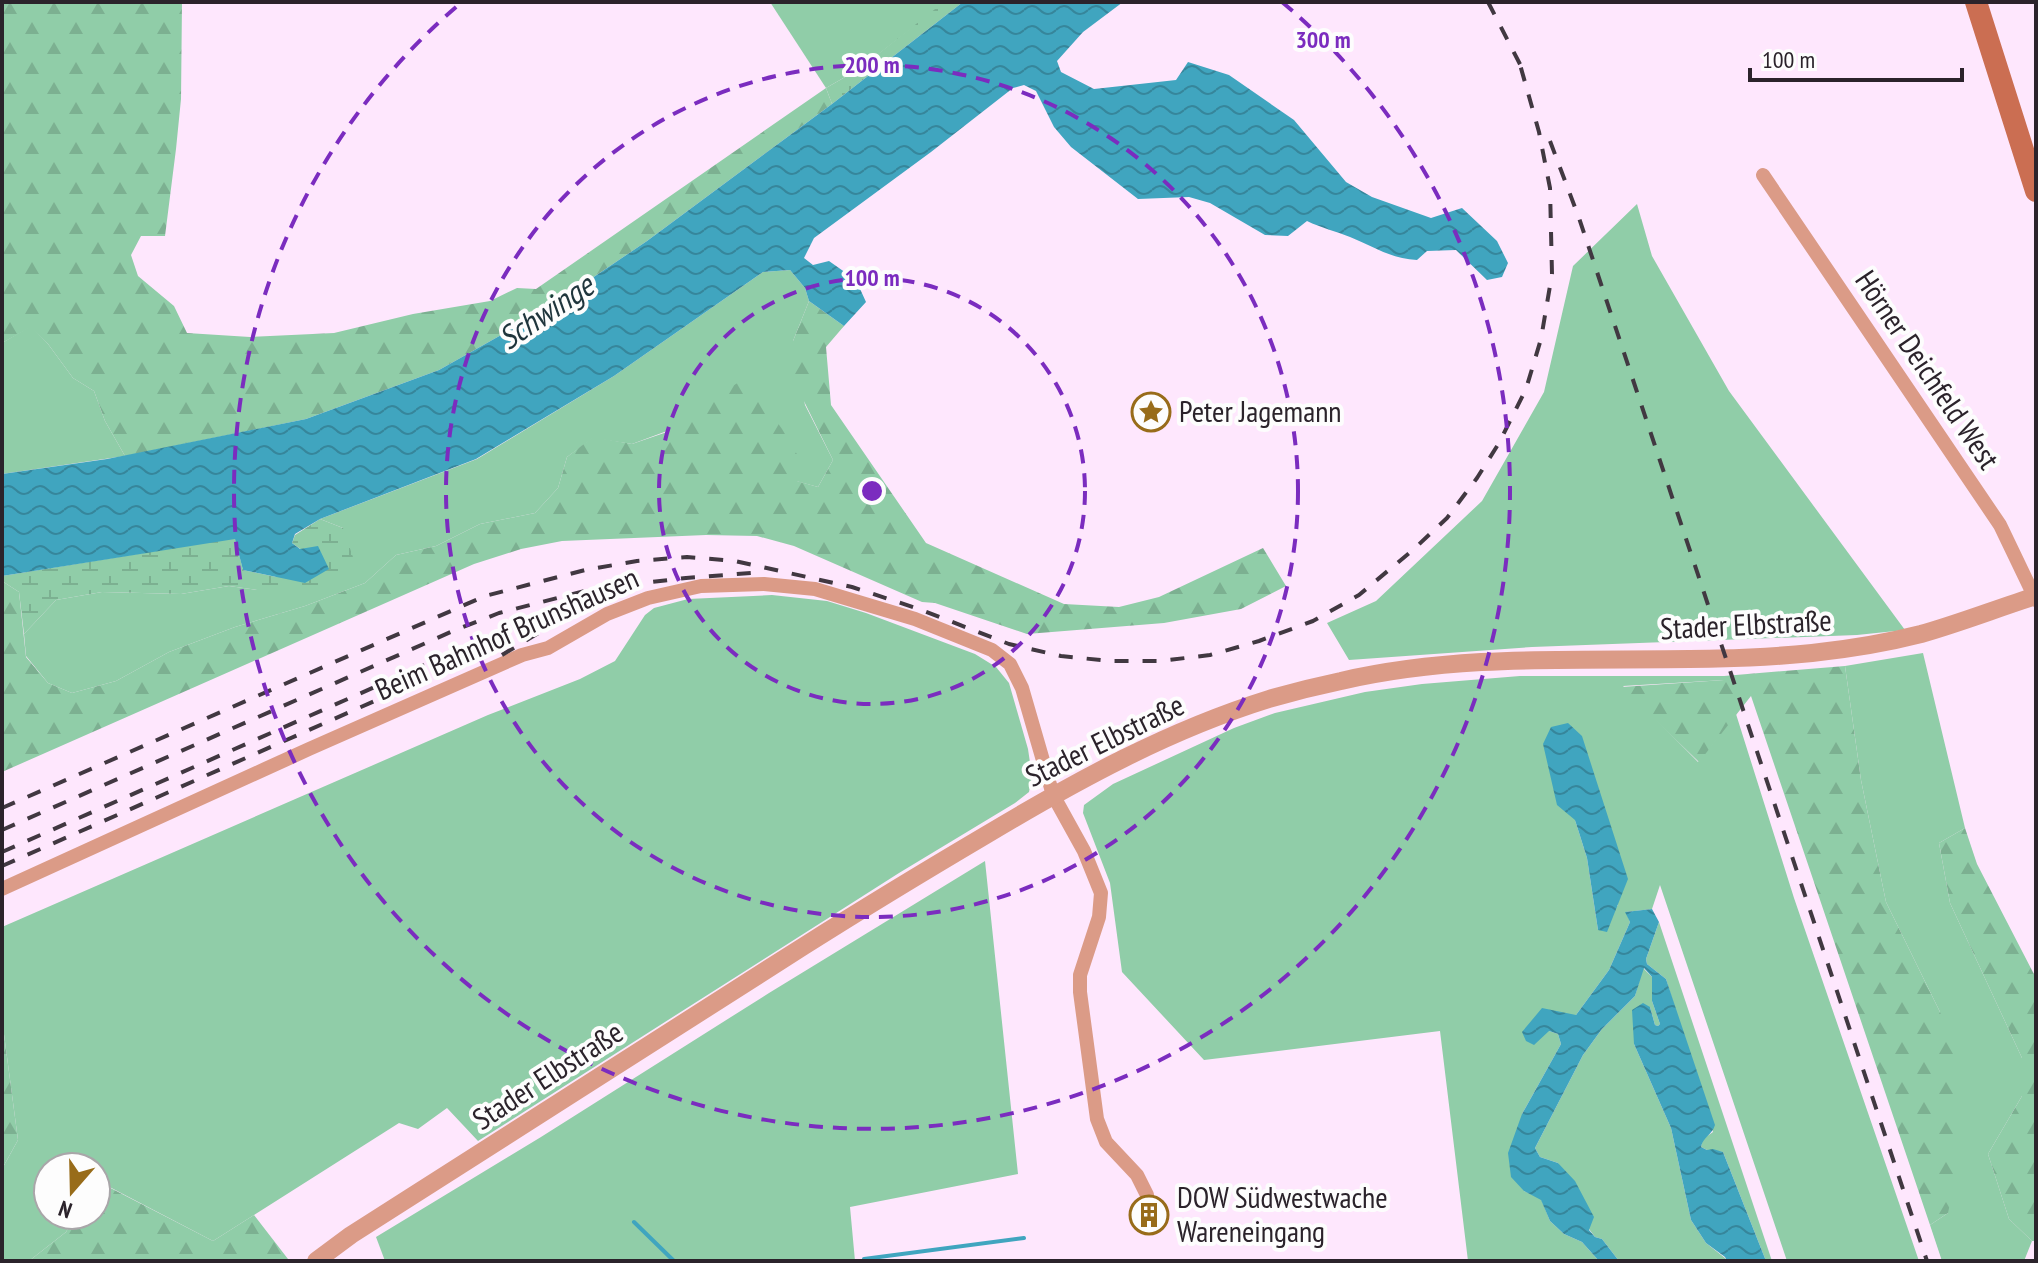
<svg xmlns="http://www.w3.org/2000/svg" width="2038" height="1263" viewBox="0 0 2038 1263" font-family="'PT Sans Narrow',sans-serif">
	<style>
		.green { fill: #90cda8; fill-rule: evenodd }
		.forest { fill: url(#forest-firs) }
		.wetland { fill: url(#wetland-marsh) }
		.water { fill: url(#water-waves) }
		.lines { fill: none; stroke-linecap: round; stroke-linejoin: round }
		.stream { stroke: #40a5bf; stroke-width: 4 }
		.minor { stroke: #db9b87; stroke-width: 14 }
		.tertiary { stroke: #db9b87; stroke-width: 18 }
		.secondary { stroke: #cb6e52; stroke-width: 22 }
		.rail { stroke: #413841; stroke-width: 4; stroke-dasharray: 14 14; stroke-linecap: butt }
		.ring { fill: none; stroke: #7b2cbf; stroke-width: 4; stroke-dasharray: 14 10 }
		.labels { text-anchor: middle; stroke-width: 8; stroke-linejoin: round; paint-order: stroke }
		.street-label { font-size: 30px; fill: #2b232b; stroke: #fdfdfd }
		.poi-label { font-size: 30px; fill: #2b232b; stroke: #fdfdfd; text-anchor: start }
		.water-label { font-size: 32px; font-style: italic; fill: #1f353c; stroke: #fdfdfd }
		.centre { fill: #7b2cbf; stroke: #fdfdfd; stroke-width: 4 }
		.ring-label { font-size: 24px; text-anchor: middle; font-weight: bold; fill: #7b2cbf; stroke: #fdfdfd; stroke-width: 8; stroke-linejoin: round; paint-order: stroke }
	</style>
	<defs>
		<pattern id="forest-firs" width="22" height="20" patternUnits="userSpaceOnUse" patternTransform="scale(2)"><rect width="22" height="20" fill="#90cda8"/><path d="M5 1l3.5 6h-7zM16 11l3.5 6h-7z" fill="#7cb091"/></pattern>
		<pattern id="wetland-marsh" width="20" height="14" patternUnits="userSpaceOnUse" patternTransform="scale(2)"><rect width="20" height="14" fill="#90cda8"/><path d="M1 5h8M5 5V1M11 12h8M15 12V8" fill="none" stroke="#7cb091"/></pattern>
		<pattern id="water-waves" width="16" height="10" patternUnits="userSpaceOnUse" patternTransform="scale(2)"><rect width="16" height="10" fill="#40a5bf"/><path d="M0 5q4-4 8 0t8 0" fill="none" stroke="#36869b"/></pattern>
	</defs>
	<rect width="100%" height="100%" fill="#fee7fd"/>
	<!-- green -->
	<g class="green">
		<path d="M770,2H946L859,69L826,88Z"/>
		<path d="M1637,204L1652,256L1729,391L1905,630L1857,635L1532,647L1349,660L1327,623L1376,601L1482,501L1544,392L1573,266Z"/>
		<path d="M790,270L805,288L809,301L793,341L805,405L833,460L818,487L796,481L667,431L632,444L593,438L567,457L558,488L535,513L480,524L436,546L396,555L365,583L305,606L235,627L169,652L116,681L72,693L48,683L26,656L24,634L56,600L102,592L181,594L229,586L257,590L343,528L320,519L477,459L614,376L763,272Z"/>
		<path d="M31,326L48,344L73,378L94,391L105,421L125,456L2,474V343Z"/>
		<path d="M772,595L827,601L866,613L975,654L996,667L1009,683L1028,749L1032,776L1029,792L1015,803L899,873L478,1141L447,1108L418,1129L399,1123L213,1241L98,1181L96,1183V1167H48V1215H76L66,1232L29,1261H2V1169L18,1140L2,1019V927L488,715L580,679L615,661L645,615L654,608L688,599Z"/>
		<path d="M1923,653L1965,828L1939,843L1950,903L2022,1058V1096L1988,1154L2009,1219L2032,1241L2024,1261H1942L1930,1225L1948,1213L1940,1012L1886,902L1861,780L1845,666Z"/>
		<path d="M1520,676H1724L1725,680L1623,686L1698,762L1736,714L1794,898L1919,1261H1787L1660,885L1652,909L1626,912L1630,922L1609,970L1576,1015L1549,1031L1558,1034L1561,1044L1522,1114L1524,1191L1541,1199L1550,1221L1564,1234L1582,1242L1599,1261H1468L1440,1031L1204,1060L1122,972L1110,883L1083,813L1084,805L1113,784L1234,728L1275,713L1365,692L1422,684ZM1575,820L1618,905L1598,930L1587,858Z"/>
		<path d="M985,861L1018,1174L850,1207L855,1261H385L376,1237L541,1137L769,993Z"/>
		<path d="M1659,922L1772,1261H1766L1723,1152L1707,1150L1701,1147L1703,1139L1713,1132L1666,979L1647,964L1646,959Z"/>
		<path d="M1643,968L1652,977V1001L1660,1024L1658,1026L1655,1025L1650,1007L1634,1044L1671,1128L1691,1220L1706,1243L1725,1258L1727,1261H1619L1602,1239L1595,1237L1589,1229L1558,1163L1540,1157L1535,1148L1583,1055L1602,1029L1635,996Z"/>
	</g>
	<!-- forest -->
	<g class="forest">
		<path d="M2,2H182L181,99L176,149L165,236H141L131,255L138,276L174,306L187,333L250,337L334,333L413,314L490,301L517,288L536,289L826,88L832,104L647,241L542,312L439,370L306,419L125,456L105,421L94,391L73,378L48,344L31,327L2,343Z"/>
		<path d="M809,301L844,326L826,347L831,405L926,543L1064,604L1119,607L1159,597L1263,548L1286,586L1241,609L1164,623L1027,634L935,603L922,602L794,546L757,536L706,535L562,541L521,549L474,564L2,772V581L19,592L26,657L48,683L72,693L116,681L169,652L235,627L305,606L365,583L396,555L436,546L480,524L535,513L558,488L567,457L593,437L632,444L667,432L702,404L746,378L782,429L798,456L797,481L818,487L833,460L793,379V341Z"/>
		<path d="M1845,666L1861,780L1886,902L1940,1012L1959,1059V1160L1948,1213L1930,1225L1751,696L1699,762L1621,687L1724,680V676Z"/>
		<path d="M1965,828L1977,864L2036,978V1241H2032L2009,1219L1988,1154L2022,1096V1058L1950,903L1939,843Z"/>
		<path d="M2,1019L18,1140L2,1169Z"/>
		<path d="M97,1181L213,1241L254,1215L288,1259L285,1261H29L66,1232L76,1215H96Z"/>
	</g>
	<!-- wetland -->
	<g class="wetland">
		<path d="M944,2H963L832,104L826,88L859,69Z"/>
		<path d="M320,519L343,528L355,563L337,581L308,590H257L229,586L181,594L102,592L56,600L24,634L19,592L2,581V576L235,538L243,570L305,583L328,569L292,543L295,535Z"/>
	</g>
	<!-- water -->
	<g class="water">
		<path d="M963,2H1123L1083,32L1057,61L1061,72L1094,89L1176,80L1188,62L1229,75L1294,120L1346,182L1372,197L1431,218L1462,208L1497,241L1508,263L1502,277L1487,280L1456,250L1427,251L1417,260C1391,259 1373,246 1350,237C1336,231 1321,228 1307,221L1288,236L1265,235L1210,203L1189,197L1138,199L1071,147L1054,127L1036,91L1024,85L1013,88L931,152L814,238L804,258L813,265L829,261L856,280L866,302L844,326L809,301L805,288L790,270L763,272L614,376L476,459L320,519L295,534L292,543L300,549L318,546L329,569L305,583L243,570L235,539L2,576V474L107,459L306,419L439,370L542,312L647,241L832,104Z"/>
		<path d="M1568,723L1582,736L1628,879L1607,932L1598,930L1587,858L1575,820L1557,805L1543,744L1551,727Z"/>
		<path d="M1652,909L1659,922L1646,959L1647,964L1666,979L1715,1125C1712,1135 1703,1137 1701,1147L1707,1150L1713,1149L1723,1152L1766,1261H1727L1725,1257L1706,1243L1691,1220L1671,1128L1634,1044L1632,1010L1643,1003L1650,1007L1655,1025L1658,1026L1660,1024L1652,1001V977L1644,968L1635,996L1602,1029L1583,1055L1535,1148L1540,1157L1558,1163L1575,1181L1594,1217L1589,1230L1595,1237L1602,1239L1619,1261H1599L1582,1242L1564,1234L1550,1221L1541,1200L1524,1191L1511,1177L1508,1153L1522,1114L1561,1044L1558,1034L1549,1031L1534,1045L1526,1041L1522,1032L1542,1008L1576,1015L1609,970L1630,922L1625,912Z"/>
	</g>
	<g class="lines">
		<!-- stream -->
		<g class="stream">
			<path d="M634,1222L674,1261"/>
			<path d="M864,1261V1259L1024,1238"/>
		</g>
		<!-- minor -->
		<g class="minor">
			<path d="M1763,175L2000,525L2036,600"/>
			<path d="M2,889L309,749L522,655L548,648L607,614L648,598L701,586L764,584L815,589L915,619L992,650L1010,664L1022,688L1053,795L1084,851L1101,893L1099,917L1080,975V992L1097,1119L1106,1142L1137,1175L1147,1195L1149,1214"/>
		</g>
		<!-- tertiary -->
		<path class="tertiary" d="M316,1261L351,1235C502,1139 653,1042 804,946C864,908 925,871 986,835C1076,781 1169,730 1269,699C1293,692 1317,686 1341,681C1496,645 1655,669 1812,653C1849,649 1886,643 1921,634C1960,623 1998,608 2036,596"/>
		<!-- secondary -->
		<path class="secondary" d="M1976,2L2036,191"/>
		<!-- rail -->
		<g class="rail">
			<path d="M1488,2L1523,70"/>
			<path d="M1550,141L1579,218L1927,1261"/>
			<path d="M502,655L563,618"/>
			<path d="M2,808L485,596L585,570L637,561L687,557L735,561L852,587L919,609L1009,644L1061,656L1110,661H1161L1210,655L1259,641L1313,621L1359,595L1414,549L1447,518L1477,478L1499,443L1526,389L1541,339L1552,274L1550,188L1539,132L1519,61"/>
			<path d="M2,830L453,631L499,613L592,589L686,578L751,573"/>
			<path d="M2,852L465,647L527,621L618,594"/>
			<path d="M2,866L510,641"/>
		</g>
	</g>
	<!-- distance rings -->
	<g class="ring">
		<circle cx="872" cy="491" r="213"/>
		<circle cx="872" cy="491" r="426"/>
		<path d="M1282 2A638 638 0 1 1 462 2"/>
	</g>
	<!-- icons -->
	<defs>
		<symbol id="sight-ring" viewBox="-11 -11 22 22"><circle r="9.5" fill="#fdfdfd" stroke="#986c1a" stroke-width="1.5"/><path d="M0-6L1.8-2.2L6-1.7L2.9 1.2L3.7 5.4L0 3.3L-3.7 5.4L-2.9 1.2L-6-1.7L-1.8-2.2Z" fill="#986c1a"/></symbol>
		<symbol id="building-ring" viewBox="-11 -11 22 22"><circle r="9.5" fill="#fdfdfd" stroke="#986c1a" stroke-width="1.5"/><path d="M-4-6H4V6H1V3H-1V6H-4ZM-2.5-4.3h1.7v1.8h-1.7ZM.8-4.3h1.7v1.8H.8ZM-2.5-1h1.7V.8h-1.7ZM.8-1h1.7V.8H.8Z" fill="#986c1a"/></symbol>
	</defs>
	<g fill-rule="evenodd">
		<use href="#sight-ring" x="1129" y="390" width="44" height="44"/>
		<use href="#building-ring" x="1127" y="1193" width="44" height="44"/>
	</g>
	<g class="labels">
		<!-- street labels -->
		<g class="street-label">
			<text transform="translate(1927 370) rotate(56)" y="10">Hörner Deichfeld West</text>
			<text transform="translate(1746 625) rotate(-3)" y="10">Stader Elbstraße</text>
			<text transform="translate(507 634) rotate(-24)" y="10">Beim Bahnhof Brunshausen</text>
			<text transform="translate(1105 741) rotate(-26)" y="10">Stader Elbstraße</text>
			<text transform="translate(548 1076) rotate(-33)" y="10">Stader Elbstraße</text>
		</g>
		<!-- poi labels -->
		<g class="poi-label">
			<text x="1179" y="422">Peter Jagemann</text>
			<text x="1177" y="1208">DOW Südwestwache<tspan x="1177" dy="34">Wareneingang</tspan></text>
		</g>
		<!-- water labels -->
		<g class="water-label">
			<text transform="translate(546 312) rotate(-34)" y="11">Schwinge</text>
		</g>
	</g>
	<circle cx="872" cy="491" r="12" class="centre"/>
	<g class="ring-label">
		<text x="1323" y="48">300 m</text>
		<text x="872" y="73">200 m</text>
		<text x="872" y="286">100 m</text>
	</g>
	<!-- border -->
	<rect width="2038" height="1263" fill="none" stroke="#2b232b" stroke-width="8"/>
	<!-- north arrow -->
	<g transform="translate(72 1191) rotate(200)"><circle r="38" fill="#fdfdfd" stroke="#a9a6a9" stroke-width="2"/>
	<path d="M0-6L14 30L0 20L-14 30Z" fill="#986c1a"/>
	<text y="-12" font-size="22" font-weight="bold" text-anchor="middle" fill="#2b232b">N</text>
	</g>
	<!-- scale -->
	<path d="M1750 68v12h212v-12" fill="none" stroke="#2b232b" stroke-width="4"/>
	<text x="1762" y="68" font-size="24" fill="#2b232b" stroke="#fdfdfd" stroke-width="6" paint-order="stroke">100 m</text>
</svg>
